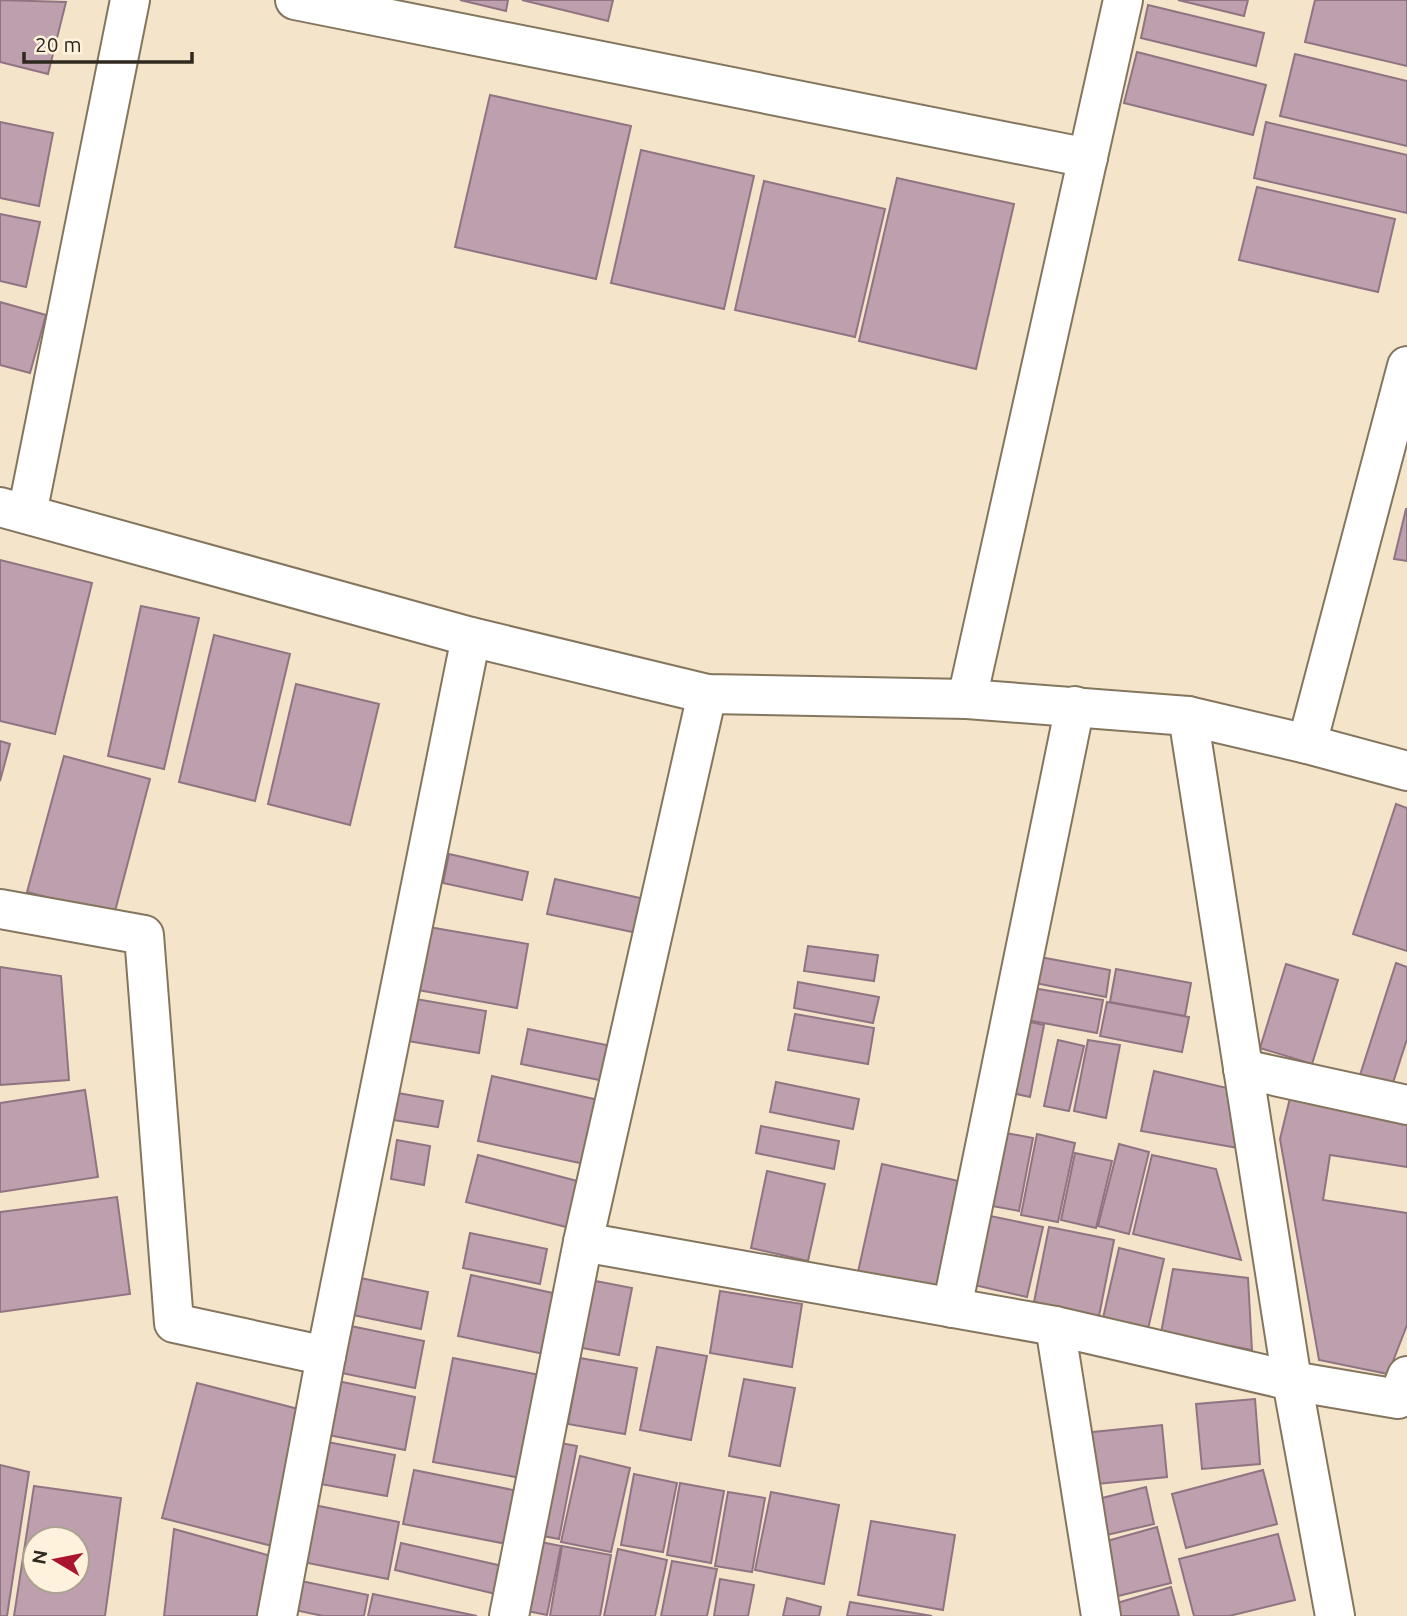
<svg xmlns="http://www.w3.org/2000/svg" width="1407" height="1616" viewBox="0 0 1407 1616" font-family="Ubuntu,sans-serif">
	<style>
		.building { fill: #bd9fad; stroke: #907482; stroke-width: 2; fill-rule: evenodd }
		.lines { fill: none; stroke-linecap: round; stroke-linejoin: round }
		.street-casing { stroke: #84755e; stroke-width: 42 }
		.street { stroke: #fff; stroke-width: 38 }
	</style>
	<rect width="100%" height="100%" fill="#f4e4ca"/>
	<!-- building -->
	<g class="building">
		<path d="M0,0L66,2L48,74L0,62Z"/>
		<path d="M460,0H508L506,11Z"/>
		<path d="M522,0H613L608,21Z"/>
		<path d="M1178,0H1248L1244,16Z"/>
		<path d="M1315,0H1407V66L1305,42Z"/>
		<path d="M1148,5L1264,33L1256,66L1141,38Z"/>
		<path d="M1137,52L1266,85L1253,135L1124,103Z"/>
		<path d="M1295,54L1407,81V146L1280,116Z"/>
		<path d="M490,95L631,126L596,279L455,247Z"/>
		<path d="M0,122L53,133L39,206L0,198Z"/>
		<path d="M1266,122L1407,155V213L1254,178Z"/>
		<path d="M641,150L754,176L724,309L611,283Z"/>
		<path d="M897,178L1014,204L976,369L859,341Z"/>
		<path d="M764,181L885,209L855,337L735,310Z"/>
		<path d="M1257,187L1395,219L1378,292L1239,260Z"/>
		<path d="M0,214L40,222L26,287L0,281Z"/>
		<path d="M0,302L46,315L30,373L0,365Z"/>
		<path d="M1406,509H1407V561L1394,559Z"/>
		<path d="M0,560L92,583L55,734L0,721Z"/>
		<path d="M141,606L199,618L164,769L108,756Z"/>
		<path d="M214,635L290,654L255,801L179,782Z"/>
		<path d="M296,684L379,704L350,825L268,804Z"/>
		<path d="M0,741L10,744L0,781Z"/>
		<path d="M64,756L150,779L114,915L27,892Z"/>
		<path d="M1396,804L1407,808V951L1353,934Z"/>
		<path d="M449,854L528,872L522,900L443,883Z"/>
		<path d="M555,879L649,900L642,934L547,914Z"/>
		<path d="M423,926L528,944L517,1008L412,989Z"/>
		<path d="M808,946L878,955L874,981L804,971Z"/>
		<path d="M1040,957L1110,970L1106,997L1035,983Z"/>
		<path d="M1396,963L1407,967V1039L1391,1089L1359,1078Z"/>
		<path d="M1286,964L1338,980L1312,1064L1260,1048Z"/>
		<path d="M0,967L61,976L69,1080L0,1085Z"/>
		<path d="M1116,969L1191,983L1185,1016L1110,1002Z"/>
		<path d="M798,982L879,997L873,1023L794,1008Z"/>
		<path d="M1033,988L1103,1000L1097,1033L1027,1020Z"/>
		<path d="M404,997L486,1011L479,1053L396,1039Z"/>
		<path d="M1107,1002L1189,1017L1182,1052L1100,1036Z"/>
		<path d="M795,1014L874,1028L868,1064L788,1050Z"/>
		<path d="M1017,1019L1044,1025L1030,1097L1003,1091Z"/>
		<path d="M528,1029L616,1047L609,1082L521,1064Z"/>
		<path d="M1058,1040L1084,1046L1069,1111L1044,1106Z"/>
		<path d="M1088,1040L1120,1045L1106,1118L1074,1111Z"/>
		<path d="M1154,1071L1227,1088L1238,1148L1141,1131Z"/>
		<path d="M492,1076L603,1101L589,1165L478,1141Z"/>
		<path d="M776,1082L859,1099L853,1129L770,1112Z"/>
		<path d="M85,1090L98,1177L0,1192V1103Z"/>
		<path d="M398,1093L443,1101L438,1127L393,1120Z"/>
		<path d="M1290,1098L1407,1124V1167L1330,1155L1323,1200L1407,1213V1325L1388,1374L1319,1360L1280,1139Z"/>
		<path d="M761,1126L839,1141L834,1169L756,1153Z"/>
		<path d="M990,1130L1033,1138L1019,1211L976,1203Z"/>
		<path d="M1037,1134L1075,1143L1058,1222L1021,1215Z"/>
		<path d="M397,1140L430,1146L424,1185L391,1179Z"/>
		<path d="M1119,1144L1149,1152L1129,1234L1098,1226Z"/>
		<path d="M1075,1153L1112,1161L1096,1228L1061,1220Z"/>
		<path d="M478,1155L585,1183L574,1229L466,1202Z"/>
		<path d="M1152,1155L1216,1169L1241,1260L1133,1234Z"/>
		<path d="M882,1164L963,1182L940,1290L858,1272Z"/>
		<path d="M767,1171L825,1184L808,1261L751,1248Z"/>
		<path d="M117,1197L130,1294L0,1312V1212Z"/>
		<path d="M976,1213L1043,1227L1027,1297L961,1282Z"/>
		<path d="M1049,1227L1114,1240L1099,1316L1034,1302Z"/>
		<path d="M470,1233L547,1249L540,1284L463,1268Z"/>
		<path d="M1119,1248L1164,1259L1148,1329L1103,1318Z"/>
		<path d="M1173,1269L1248,1278L1252,1350L1161,1333Z"/>
		<path d="M471,1275L562,1295L549,1355L458,1336Z"/>
		<path d="M351,1276L428,1292L421,1329L343,1313Z"/>
		<path d="M585,1279L632,1288L619,1355L572,1346Z"/>
		<path d="M720,1291L802,1304L792,1367L710,1353Z"/>
		<path d="M341,1324L424,1341L415,1388L332,1371Z"/>
		<path d="M657,1347L707,1356L691,1440L640,1430Z"/>
		<path d="M453,1358L540,1375L521,1478L433,1462Z"/>
		<path d="M580,1358L637,1368L625,1434L568,1424Z"/>
		<path d="M328,1379L415,1397L405,1450L318,1433Z"/>
		<path d="M744,1379L795,1388L780,1466L729,1456Z"/>
		<path d="M197,1383L310,1412L276,1547L162,1518Z"/>
		<path d="M1255,1399L1260,1464L1202,1469L1196,1404Z"/>
		<path d="M1162,1425L1167,1477L1087,1485L1083,1433Z"/>
		<path d="M312,1439L395,1455L387,1496L304,1481Z"/>
		<path d="M544,1440L577,1446L559,1539L527,1533Z"/>
		<path d="M580,1456L630,1468L611,1552L561,1542Z"/>
		<path d="M0,1465L29,1472L7,1616H0Z"/>
		<path d="M414,1470L523,1492L512,1545L403,1524Z"/>
		<path d="M1263,1470L1277,1524L1186,1548L1172,1494Z"/>
		<path d="M634,1474L677,1483L663,1552L621,1545Z"/>
		<path d="M680,1483L724,1491L711,1563L667,1555Z"/>
		<path d="M34,1486L121,1498L105,1616H14ZM35,1539H77V1581H35Z"/>
		<path d="M1146,1487L1154,1524L1098,1537L1090,1501Z"/>
		<path d="M728,1492L765,1498L752,1572L715,1566Z"/>
		<path d="M771,1492L839,1505L824,1584L755,1570Z"/>
		<path d="M304,1503L399,1522L388,1579L293,1560Z"/>
		<path d="M871,1521L955,1535L943,1610L858,1595Z"/>
		<path d="M1157,1527L1171,1583L1114,1597L1100,1543Z"/>
		<path d="M174,1529L278,1558L266,1616H164Z"/>
		<path d="M1278,1534L1295,1600L1229,1616H1194L1179,1559Z"/>
		<path d="M526,1539L561,1546L547,1615L512,1608Z"/>
		<path d="M401,1543L507,1567L500,1595L395,1570Z"/>
		<path d="M562,1546L611,1555L600,1616H550Z"/>
		<path d="M618,1549L667,1560L655,1616H604Z"/>
		<path d="M672,1561L717,1569L707,1616H661Z"/>
		<path d="M287,1578L368,1595L364,1616H323L281,1607Z"/>
		<path d="M720,1579L754,1585L748,1616H714Z"/>
		<path d="M1171,1587L1179,1616H1110L1107,1606Z"/>
		<path d="M373,1594L477,1616H368Z"/>
		<path d="M787,1598L821,1607L819,1616H783Z"/>
		<path d="M850,1602L932,1616H847Z"/>
	</g>
	<g class="lines">
		<defs>
			<g id="street">
				<path d="M295,0L1088,158"/>
				<path d="M0,507L471,637L707,694L967,699L1188,716L1307,744L1407,771"/>
				<path d="M27,514L130,0"/>
				<path d="M967,699L1123,0"/>
				<path d="M1188,716L1292,1381L1335,1616"/>
				<path d="M1307,744L1407,366"/>
				<path d="M0,909L144,935L174,1323L326,1356"/>
				<path d="M1243,1069L1407,1105"/>
				<path d="M583,1242L1055,1326L1292,1381L1398,1399L1407,1376"/>
				<path d="M952,1308L1075,706"/>
				<path d="M1055,1326L1101,1616"/>
				<path d="M277,1616L326,1356L471,637"/>
				<path d="M509,1616L583,1242L707,694"/>
			</g>
		</defs>
		<!-- street casing -->
		<use href="#street" class="street-casing"/>
		<!-- street -->
		<use href="#street" class="street"/>
	</g>
	<!-- north arrow -->
	<g transform="translate(56 1560) rotate(280)"><circle r="33" fill="#fff2dc" stroke="#aba190" stroke-width="2"/>
	<path d="M0-5L12 26L0 18L-12 26Z" fill="#ab152c"/>
	<text y="-10" font-size="19" font-weight="bold" text-anchor="middle" fill="#2e281e">N</text>
	</g>
	<!-- scale -->
	<path d="M24 52v10h168v-10" fill="none" stroke="#2e281e" stroke-width="3.5"/>
	<text x="35" y="52" font-size="21" fill="#2e281e" stroke="#fff2dc" stroke-width="5" paint-order="stroke">20 m</text>
</svg>
